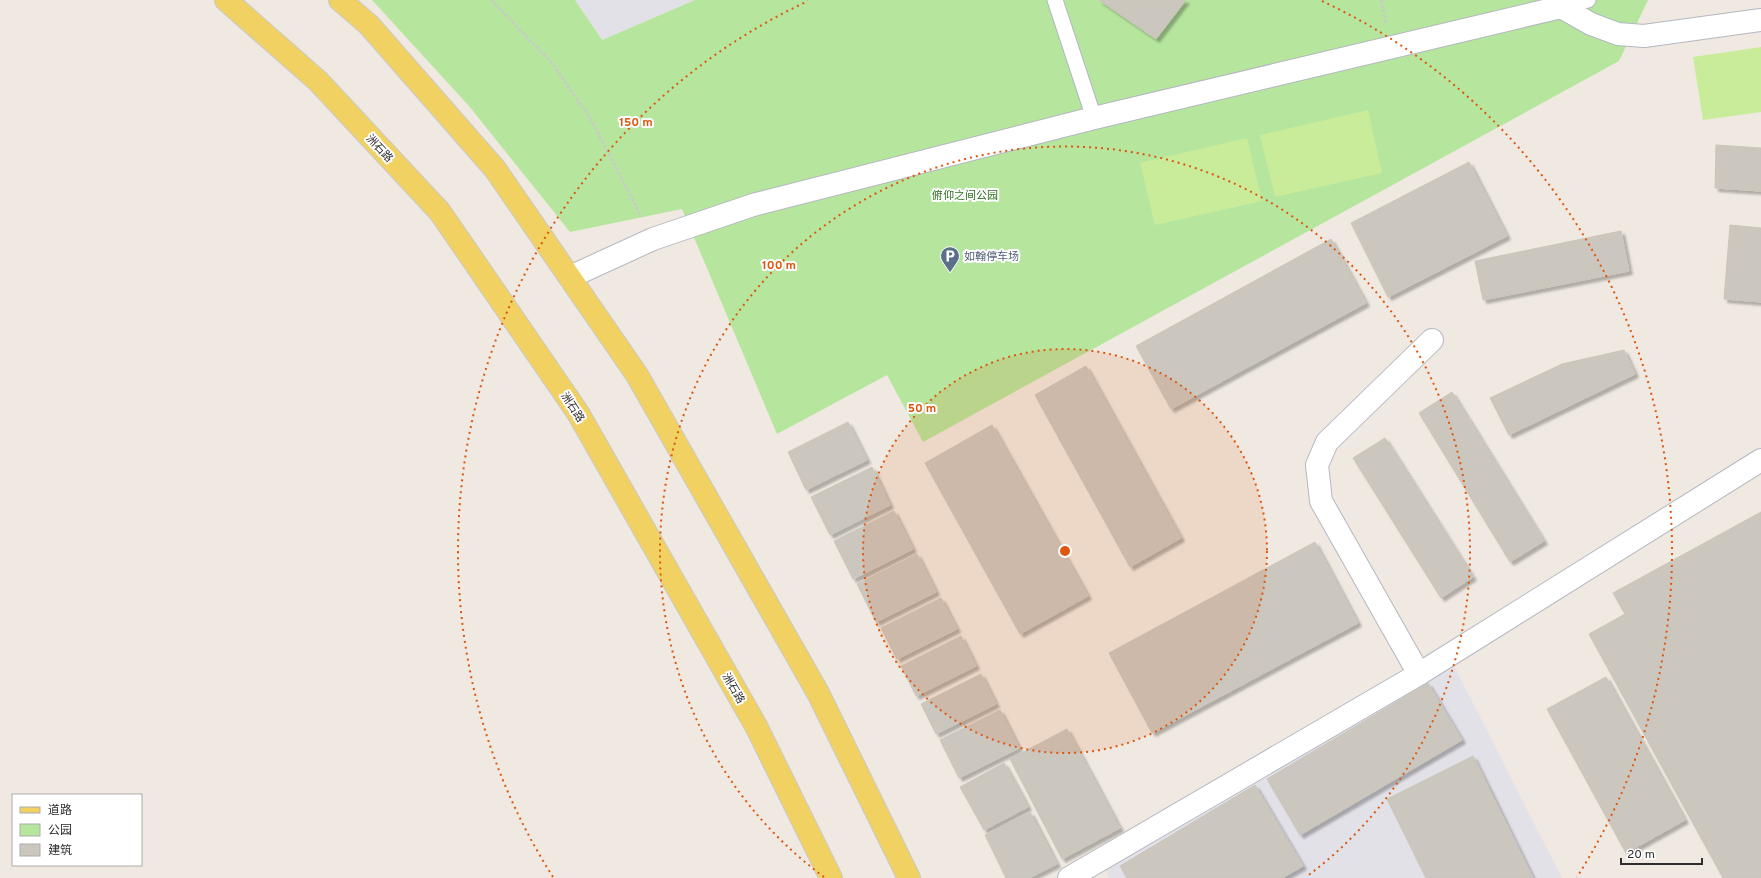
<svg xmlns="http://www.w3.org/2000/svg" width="1761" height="878" viewBox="0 0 1761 878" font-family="Overpass,'Noto Sans SC',sans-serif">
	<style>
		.industrial { fill: #e3e1e8 }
		.green { fill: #b6e59e }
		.pitch { fill: #c9ec9a }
		.building { fill: #cbc7bf; stroke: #cbc5ba; filter: url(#shadow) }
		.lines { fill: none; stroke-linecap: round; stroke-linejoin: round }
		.lane-casing { stroke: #b4b7c1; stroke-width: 17 }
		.street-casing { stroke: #b4b7c1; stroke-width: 24 }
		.primary-casing { stroke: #c9c9c9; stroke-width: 24 }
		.path { stroke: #c9c9c9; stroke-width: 2.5; stroke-dasharray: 3 2; stroke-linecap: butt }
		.lane { stroke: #fff; stroke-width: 15 }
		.street { stroke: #fff; stroke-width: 22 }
		.primary { stroke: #f2d163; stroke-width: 22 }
		.ring { fill: none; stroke: #df570e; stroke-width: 2; stroke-dasharray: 2 4 }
		.labels { text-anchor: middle; stroke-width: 4; stroke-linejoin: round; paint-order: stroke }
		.street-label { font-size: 11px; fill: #2e2e2e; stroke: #fff }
		.park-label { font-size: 11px; fill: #2c6e1b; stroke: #fff }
		.service-label { font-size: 11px; fill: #4e5e75; stroke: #fff; text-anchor: start }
		.centre { fill: #df570e; stroke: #fff; stroke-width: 2 }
		.ring-label { font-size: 12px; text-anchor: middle; font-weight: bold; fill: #df570e; stroke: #fff; stroke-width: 4; stroke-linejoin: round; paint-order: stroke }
	</style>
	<defs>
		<filter id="shadow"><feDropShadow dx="3.5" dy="3.5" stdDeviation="1" flood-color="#0004"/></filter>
	</defs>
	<rect width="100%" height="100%" fill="#efe9e1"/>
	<!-- industrial -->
	<g class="industrial">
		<path d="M575,0H695L602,40Z"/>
		<path d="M1452,662L1562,878H1109L1104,868Z"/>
	</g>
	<!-- green -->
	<path class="green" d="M372,0H575L602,40L695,0H1648L1619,61L923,442L887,375L777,434L682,209L570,232L469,106Z"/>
	<!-- pitch -->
	<g class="pitch">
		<path d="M1761,47V112L1703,120L1693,57Z"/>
		<path d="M1368,110L1382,173L1275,197L1260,135Z"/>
		<path d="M1247,138L1262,201L1155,225L1140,163Z"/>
	</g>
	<!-- building -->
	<g class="building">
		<path d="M1099,0H1186L1156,39Z"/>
		<path d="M1716,145L1761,148V191L1715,188Z"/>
		<path d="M1469,162L1507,236L1388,297L1351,223Z"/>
		<path d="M1730,225L1761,228V302L1724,299Z"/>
		<path d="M1621,231L1629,271L1483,300L1475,261Z"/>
		<path d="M1331,239L1366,303L1171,409L1136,346Z"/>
		<path d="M1624,350L1635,374L1509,435L1490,398L1562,364Z"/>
		<path d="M1086,366L1181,538L1130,567L1035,395Z"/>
		<path d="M1452,392L1544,541L1510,562L1419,413Z"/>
		<path d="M848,422L867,460L806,490L788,452Z"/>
		<path d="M992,425L1088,596L1020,634L925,463Z"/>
		<path d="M1385,438L1473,577L1441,598L1353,458Z"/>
		<path d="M872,467L890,505L830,535L811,497Z"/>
		<path d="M894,511L913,549L853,579L834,541Z"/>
		<path d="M1761,512V878H1723L1589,634L1625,614L1613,593Z"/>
		<path d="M1315,542L1358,623L1152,733L1109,653Z"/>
		<path d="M917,554L936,592L876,622L857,584Z"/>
		<path d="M941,598L957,629L897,659L881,628Z"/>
		<path d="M961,636L976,666L916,696L901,666Z"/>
		<path d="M981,674L996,704L936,734L921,704Z"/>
		<path d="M1606,677L1685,820L1626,853L1547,709Z"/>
		<path d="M1428,683L1462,740L1300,835L1267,779Z"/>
		<path d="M1000,710L1019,748L959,778L940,740Z"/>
		<path d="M1067,729L1120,828L1062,859L1010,759Z"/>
		<path d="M1473,756L1533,878H1426L1387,799Z"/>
		<path d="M1004,763L1028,807L984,830L960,787Z"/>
		<path d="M1255,785L1303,866L1282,878H1127L1120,866Z"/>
		<path d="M1030,812L1057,864L1029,878H1006L985,835Z"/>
	</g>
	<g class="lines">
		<defs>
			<g id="lane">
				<path d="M1055,0L1094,118"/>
				<path d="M1561,7L1588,0"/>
			</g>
			<g id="street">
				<path d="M570,277L653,239L753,205L1094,118L1561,7L1591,24L1618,34L1644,36L1761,20"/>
				<path d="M1419,674L1321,501L1317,465L1327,442L1432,340"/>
				<path d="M1069,878L1419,674L1761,460"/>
			</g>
			<g id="primary">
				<path d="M226,0L318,81L440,212L578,413L756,726L831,878"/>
				<path d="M340,0L369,25L495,169L637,375L818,693L909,878"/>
			</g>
		</defs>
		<!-- lane casing -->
		<use href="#lane" class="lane-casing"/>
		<!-- street casing -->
		<use href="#street" class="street-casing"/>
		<!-- primary casing -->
		<use href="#primary" class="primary-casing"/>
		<!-- path -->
		<g class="path">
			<path d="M491,0L552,63L590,118L641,216"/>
			<path d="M1381,0L1386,24"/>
		</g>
		<!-- lane -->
		<use href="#lane" class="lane"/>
		<!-- street -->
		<use href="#street" class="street"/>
		<!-- primary -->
		<use href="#primary" class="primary"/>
	</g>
	<!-- distance rings -->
	<circle cx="1065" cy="551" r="202" fill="#df570e" fill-opacity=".12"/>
	<g class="ring">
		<circle cx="1065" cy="551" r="202"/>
		<path d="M824 877A405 405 0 1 1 1306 877"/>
		<path d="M553 877A607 607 0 0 1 808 1M1322 1A607 607 0 0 1 1577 877"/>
	</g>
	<!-- icons -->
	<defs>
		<symbol id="parking-pin" viewBox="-11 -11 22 30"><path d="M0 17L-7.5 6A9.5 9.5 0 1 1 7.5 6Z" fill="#5c6f8a" stroke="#fff"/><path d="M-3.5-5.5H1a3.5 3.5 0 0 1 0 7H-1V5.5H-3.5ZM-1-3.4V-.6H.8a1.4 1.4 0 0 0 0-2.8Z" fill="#fff"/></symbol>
	</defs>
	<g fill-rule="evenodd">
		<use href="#parking-pin" x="939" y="245" width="22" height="30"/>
	</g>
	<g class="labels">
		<!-- street labels -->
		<g class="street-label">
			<text transform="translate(380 148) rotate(47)" y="4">洲石路</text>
			<text transform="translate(573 407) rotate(57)" y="4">洲石路</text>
			<text transform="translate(734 688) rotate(60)" y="4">洲石路</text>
		</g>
		<!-- park labels -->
		<g class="park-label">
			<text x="965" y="199">俯仰之间公园</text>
		</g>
		<!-- service labels -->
		<g class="service-label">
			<text x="964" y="260">如翰停车场</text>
		</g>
	</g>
	<circle cx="1065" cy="551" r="6" class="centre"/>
	<g class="ring-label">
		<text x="636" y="126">150 m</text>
		<text x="779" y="269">100 m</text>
		<text x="922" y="412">50 m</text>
	</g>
	<!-- legend -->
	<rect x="12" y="794" width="130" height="72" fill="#ffffff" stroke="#ababab"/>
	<rect x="20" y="807" width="20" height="6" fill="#f2d163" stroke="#ababab"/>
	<text x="48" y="814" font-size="12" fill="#2e2e2e">道路</text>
	<rect x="20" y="824" width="20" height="12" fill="#b6e59e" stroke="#ababab"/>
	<text x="48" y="834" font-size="12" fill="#2e2e2e">公园</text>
	<rect x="20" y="844" width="20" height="12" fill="#cbc7bf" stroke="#ababab"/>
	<text x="48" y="854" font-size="12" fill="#2e2e2e">建筑</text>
	<!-- scale -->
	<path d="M1621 858v6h81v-6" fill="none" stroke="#2e2e2e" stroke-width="2"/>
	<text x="1627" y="858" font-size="12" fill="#2e2e2e" stroke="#ffffff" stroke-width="3" paint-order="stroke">20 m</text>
</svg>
